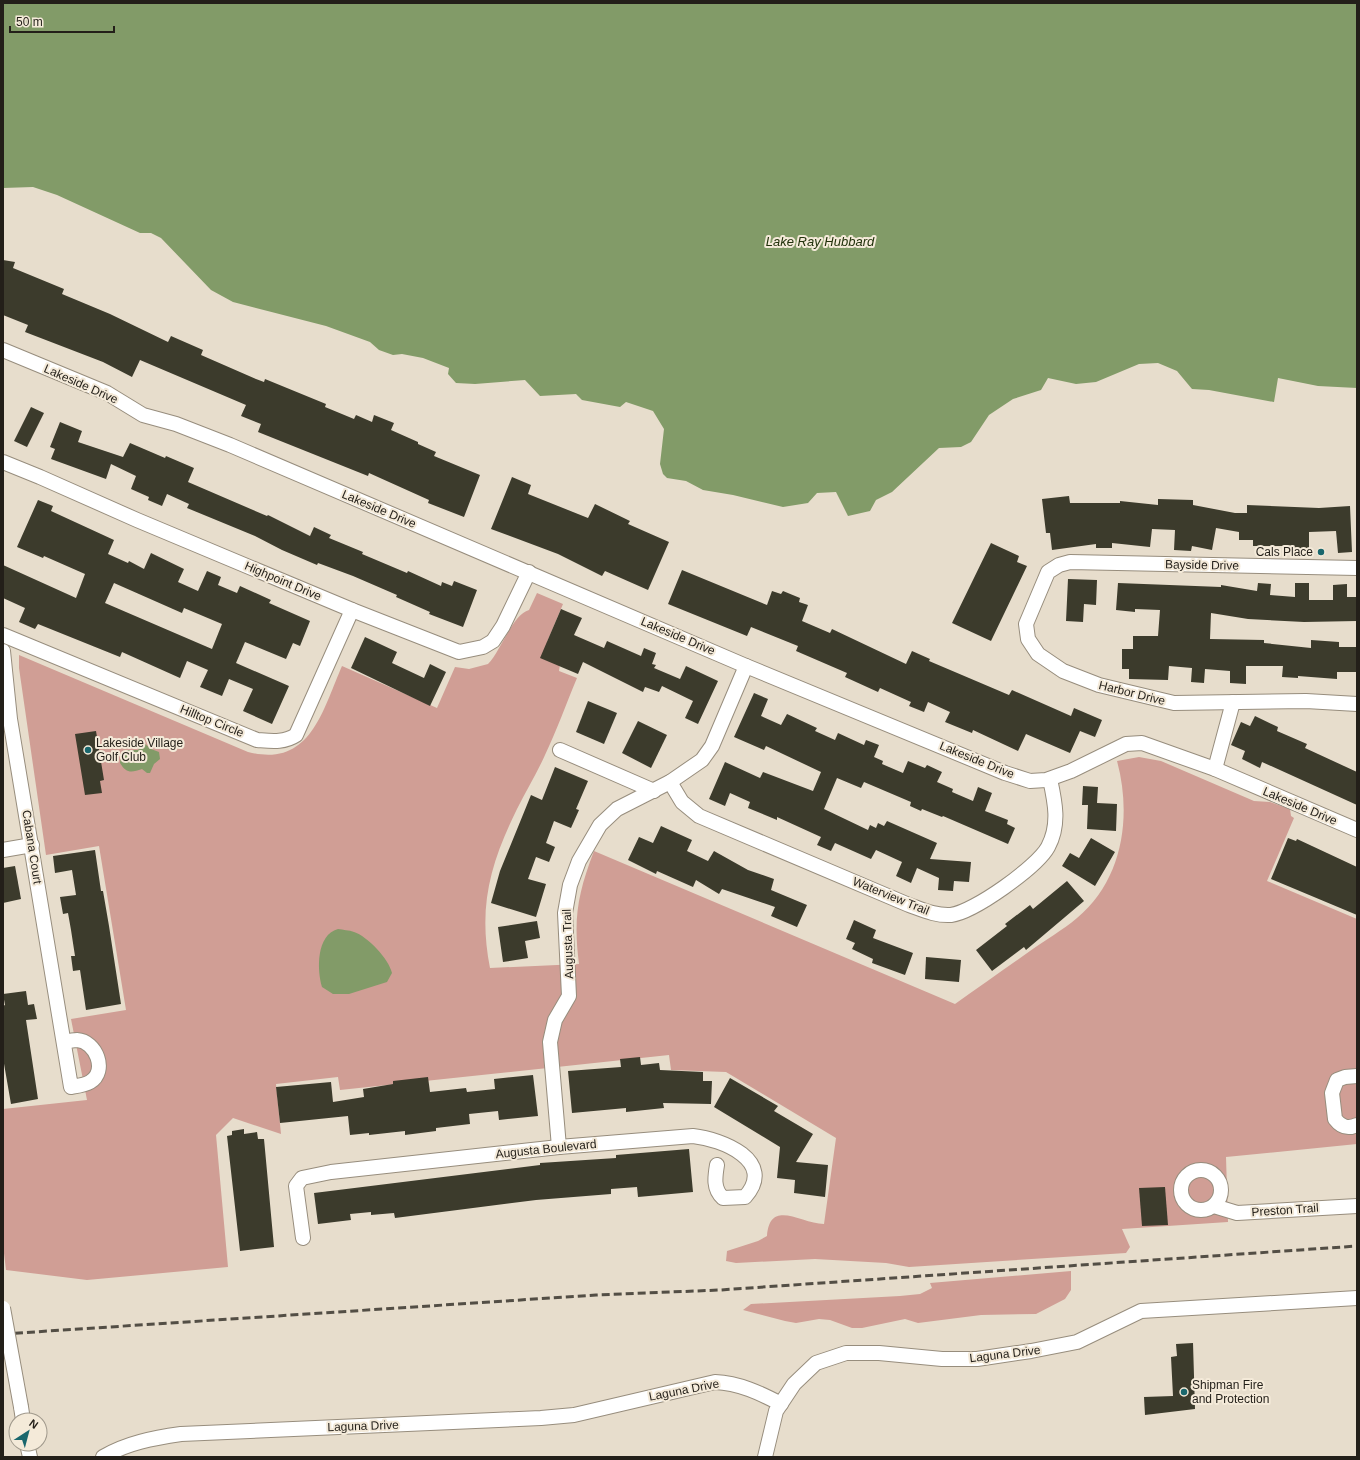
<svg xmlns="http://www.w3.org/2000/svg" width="1360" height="1460" viewBox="0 0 1360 1460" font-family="Helvetica,sans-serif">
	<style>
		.green { fill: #d09e95 }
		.water { fill: #829b68 }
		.building { fill: #3c3b2c; fill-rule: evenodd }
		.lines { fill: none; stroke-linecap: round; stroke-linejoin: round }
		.minor-casing { stroke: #978d7d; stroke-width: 16 }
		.minor { stroke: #fff; stroke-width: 14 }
		.rail { stroke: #534e45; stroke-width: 3; stroke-dasharray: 8 4; stroke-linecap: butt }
		.minor-bridge-casing { stroke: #978d7d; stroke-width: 16; stroke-linecap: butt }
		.minor-bridge { stroke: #fff; stroke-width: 14 }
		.poi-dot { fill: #1a676d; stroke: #f4ead9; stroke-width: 1.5 }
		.labels { text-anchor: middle; stroke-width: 4; stroke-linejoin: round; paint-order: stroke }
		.street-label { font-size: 12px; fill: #231f19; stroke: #f4ead9 }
		.poi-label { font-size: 12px; fill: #231f19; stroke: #f4ead9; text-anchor: start }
		.water-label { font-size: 13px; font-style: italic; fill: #22320c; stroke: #f4ead9 }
	</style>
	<rect width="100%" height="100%" fill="#e7ddcc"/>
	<!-- green -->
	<g class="green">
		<path d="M537,593L563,604L547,642L560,664L559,671L577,678C566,704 557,730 545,755C537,773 526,791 517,809C490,864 478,907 490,968L579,964C573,918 578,893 594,851L955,1004C980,986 1005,969 1030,951C1045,940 1063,930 1077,918C1123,880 1132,816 1117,761L1139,757L1161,761L1254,801L1270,802L1290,809L1291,816L1294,818L1267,881L1357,919V1144L1226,1157L1228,1222L1122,1229L1130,1247L1126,1253L909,1267L886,1263L815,1259L736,1263L726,1261L727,1251L758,1241L767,1236C770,1198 801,1224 824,1224L836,1138L726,1072L671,1070L669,1055L340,1090L338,1077L276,1084L281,1134L233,1118L216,1135L228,1267L87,1280L6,1270L3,1245V1109L87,1100L71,1019L126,1010L99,846L46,855L19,668V655L248,752C310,768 322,712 342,666L437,708L455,667L469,669L488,664C501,651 512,615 529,610Z"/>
		<path d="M1071,1271V1290L1065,1299L1036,1314L981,1315L918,1323L905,1319L862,1328H852L830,1320L819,1319L796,1323L785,1321L743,1310L751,1304L900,1296L920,1294L932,1288L930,1283Z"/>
	</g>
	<!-- water -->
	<g class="water">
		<path d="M3,3H1357V388L1318,386L1278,378L1274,402L1209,390L1192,389L1177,371L1158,363L1139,364L1096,382L1076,384L1048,378L1041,390L1013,399L989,415L971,442L961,447L939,448L892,492L876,500L870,511L848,516L836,492L817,493L808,503L783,507L733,495L703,490L686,481L667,478L663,474L660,464L664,429L653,411L626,402L620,407L582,400L576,394L540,396L525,380L475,384L456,383L448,374L449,368L423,358L402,354L393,355L379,350L370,342L326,326L233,302L211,290L161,238L151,233H140L57,195L33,187L3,188Z"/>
		<path d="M144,743L151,749L159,752L160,759L154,764L150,773H147L142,769C131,773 126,773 120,763L121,755L127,750H138Z"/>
		<path d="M338,929C343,930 349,930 354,932C367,936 389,959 392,973L387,982L349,994H333L322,987C317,970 316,935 338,929Z"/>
	</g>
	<!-- building -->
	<g class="building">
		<path d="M3,260L15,262L13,268L64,289L62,294L110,314L168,342L171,336L203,350L201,355L256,379L264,382L265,379L326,404L325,407L354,419L356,415L372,422L374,415L394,423L391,430L418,442V444L436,452L434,456L480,475L464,517L428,503L429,500L369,473L368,476L258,432L261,424L241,416L246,405L140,360L132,377L103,362L25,332L28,325L3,315Z"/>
		<path d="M31,407L44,413L27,447L14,441Z"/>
		<path d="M60,422L82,431L78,442L123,457L130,443L165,458L166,456L194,468L188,482L267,516L268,515L310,536L314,527L331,535L329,538L363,552L362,554L407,573L408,571L441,586L442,582L452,586L454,581L477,590L463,627L429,614L430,612L396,597L397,595L353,576L318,563L317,565L282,550L255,536L187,508L189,504L167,494L162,506L148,500L149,497L131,489L136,476L111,464L106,479L51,459L55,449L50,447Z"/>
		<path d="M512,477L531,485L528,494L588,518L595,504L630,521L628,524L669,542L648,590L605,571L602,576L558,554L491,529Z"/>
		<path d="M1069,496L1070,503H1120V501L1158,505V499L1193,500V505L1235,513H1247V505L1319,508L1350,506L1352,552L1338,553L1336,531L1309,532V551L1293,550V546H1253V540H1239V532L1216,528L1212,550L1192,546L1191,551L1174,550L1175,530L1152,529L1150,547L1112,543V548H1096V544L1052,550L1050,533H1046L1042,499Z"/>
		<path d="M38,500L53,506L51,511L114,540L108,554L128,563L129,561L144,569L151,553L184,569L178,582L198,591L207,571L221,577L218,585L237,593L240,586L271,600L269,603L310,621L300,646L293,643L286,659L245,642L236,663L289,686L272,724L243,711L253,689L229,679L222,696L200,687L208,670L187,661L180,678L122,652L120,657L38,624L35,629L19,622L25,608L3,598V565L76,598L85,574L44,556L43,558L17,547ZM114,583L182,613L184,608L222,624L212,649L105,603Z"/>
		<path d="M991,543L1019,556L1017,562L1027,566L991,641L952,623Z"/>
		<path d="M682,570L767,605L772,591L781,594L783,591L800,598L799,602L808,605L802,621L830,633L832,629L906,664L912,651L930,659L929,661L1009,695L1012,690L1071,716L1074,708L1102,720L1095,737L1080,731L1070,753L1026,734L1018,751L973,730L972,733L945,722L950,712L928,702L924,712L909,706L911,702L880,688L878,692L845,677L847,673L796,651L798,646L751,627L747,636L668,604Z"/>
		<path d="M1068,579L1097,580L1096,605L1084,604L1083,622L1066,621Z"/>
		<path d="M1118,583L1221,587V585L1257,591L1258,583L1271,584L1270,595L1295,597V583H1309V600H1333V585L1347,584V597H1357V621L1304,622L1248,619L1211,613L1210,639L1264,640V643L1311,648V640L1339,642V647H1357V672H1337V679L1298,676V678L1282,677L1283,666H1246V684L1230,683V671L1205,669L1204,683L1191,682L1192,668L1169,666L1168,680L1129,679V669H1122V649H1133V636H1158L1160,610L1135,609V612L1116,610Z"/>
		<path d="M561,609L582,618L574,635L604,648L607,641L641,656L644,648L656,653L652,664L656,665L654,668L680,679L686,666L718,681L698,724L685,718L693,701L662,686L659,692L645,687L643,692L583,662L578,674L540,658Z"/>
		<path d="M365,637L397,652L392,663L424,678L430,664L446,672L430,706L351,668Z"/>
		<path d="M754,693L768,699L761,716L781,725L787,714L817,728L815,731L835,740L838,733L864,745L866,740L879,745L874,757L883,761L882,764L903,773L908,761L925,768L927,765L942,772L937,782L953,789L952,792L973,801L978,787L992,793L985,811L1008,820L1007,824L1015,828L1008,844L943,816L942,817L922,809L921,811L910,806L911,802L864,782L861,788L837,778L824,809L868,830L870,825L876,828L878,823L884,826L887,821L937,843L930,859L971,862L969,882L954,881L953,891L938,890L939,878L917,868L911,883L896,876L902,862L876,850L871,859L835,843L831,851L817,845L821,837L777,817V820L748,808L750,802L730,793L725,806L709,799L725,762L760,778L763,772L813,791L821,772L766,746L764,750L734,737Z"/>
		<path d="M588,701L617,713L604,744L576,732Z"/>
		<path d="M1255,716L1278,727L1277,731L1307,744L1305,748L1357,772V805L1262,762L1260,768L1242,759L1245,751L1231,745L1241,722L1250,726Z"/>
		<path d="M638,721L667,735L651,768L622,753Z"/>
		<path d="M96,731L104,780L100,781L102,793L85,795L75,734Z"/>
		<path d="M555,767L588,781L576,809L579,810L571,828L554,821L546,843L555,847L549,862L536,857L528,879L546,884L536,917L491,903L500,871L531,795L542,800Z"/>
		<path d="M1083,786L1098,787L1097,803L1117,804L1116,831L1087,829L1088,805H1082Z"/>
		<path d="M661,826L692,840L687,851L708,861L714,851L748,870L774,879L771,890L807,905L797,927L771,916L775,907L722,889L719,894L696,880L693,887L657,871L656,874L628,860L639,837L653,843Z"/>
		<path d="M1091,838L1115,852L1095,886L1062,866L1070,853L1079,858Z"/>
		<path d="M1288,838L1296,841L1297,839L1357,867V915L1271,879Z"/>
		<path d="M95,850L101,891H103L109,926L121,1004L86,1010L80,970L73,971L71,956H75L71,930L68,913L63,914L60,897L76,895L72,870L55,873L53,856Z"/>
		<path d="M15,866L21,899L3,903V868Z"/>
		<path d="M1067,881L1084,901L1026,950L1024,947L992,971L976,950L1007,926L1005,924L1030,905L1033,909Z"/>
		<path d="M854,920L876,930L873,938L913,953L905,975L872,963L873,959L852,949L855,943L846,939Z"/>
		<path d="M537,921L540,938L525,941L528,958L503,962L498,927Z"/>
		<path d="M926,957L961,960L959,982L925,979Z"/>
		<path d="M26,991L28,1005L34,1004L37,1019L26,1020L38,1099L11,1104L3,1058V1006L5,1005L3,994Z"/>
		<path d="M640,1057L641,1065L659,1063L660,1070L703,1072V1081H712L711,1104L663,1103L664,1108L626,1112V1108L572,1113L568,1071L621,1067L620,1059Z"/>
		<path d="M533,1075L538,1116L499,1120L498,1111L469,1114L470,1124L436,1128V1131L405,1135V1131L369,1135V1133L350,1135L348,1116L280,1123L276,1087L331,1082L333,1102L364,1097L363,1089L393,1084V1081L428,1077L430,1092L466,1088L467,1092L495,1089L494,1079Z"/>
		<path d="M730,1078L778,1106L774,1111L813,1134L796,1162L828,1165L825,1197L794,1193L795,1180L777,1178L780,1147L714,1107Z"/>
		<path d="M244,1129V1134L257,1132L258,1139H264L274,1247L240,1251L227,1136L232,1135V1131Z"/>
		<path d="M689,1149L693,1192L638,1197L637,1187L611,1189V1194L536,1200L395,1218L394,1213L371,1215V1212L350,1214L351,1220L318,1224L314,1193L540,1165V1163L616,1158V1155Z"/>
		<path d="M1165,1187L1168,1225L1142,1226L1139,1188Z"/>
		<path d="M1193,1343L1195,1409L1145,1415L1144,1397L1173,1396L1171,1357L1177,1356L1176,1344Z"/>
	</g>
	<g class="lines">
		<defs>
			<g id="minor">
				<path d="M3,350L107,393L143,415L176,424L230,445L746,666L1005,773L1030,781L1046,780L1071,771L1126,744L1142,743L1215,769L1357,830"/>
				<path d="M3,462L40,477L137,520L352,610L459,652L483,647L493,641L503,626L529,572"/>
				<path d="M1357,568L1070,562L1059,565L1048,572L1026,624L1028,639L1038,654L1063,671L1099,685L1174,703L1306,701L1357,704"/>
				<path d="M3,635L257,740C271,741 284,743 296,735L352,610"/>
				<path d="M3,651L10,719L71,1087C77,1086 85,1085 90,1082C108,1071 96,1041 77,1040C73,1040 69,1041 65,1042"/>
				<path d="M560,750L654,791"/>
				<path d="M1215,769L1233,702"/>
				<path d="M670,782L682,802L699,816L909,905C923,910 936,916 951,915C974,912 1037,867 1048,847C1060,825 1055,802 1050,779"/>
				<path d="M3,850L32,845"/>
				<path d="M1357,1076L1345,1077L1337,1080L1332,1093L1335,1119C1341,1127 1348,1129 1357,1125"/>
				<path d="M559,1147L550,1042L555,1020L569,996L565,913L570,885L579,861L600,825L617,809L670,782L702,760L712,746L746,666"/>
				<circle cx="1201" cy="1190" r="20"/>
				<path d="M1214,1206L1237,1213L1357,1206"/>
				<path d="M303,1238L296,1186L302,1178L331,1172L559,1147L693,1136C722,1139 777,1161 745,1197L723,1198C713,1189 715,1177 717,1165"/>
				<path d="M21,1407L23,1420"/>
				<path d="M27,1444L30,1457"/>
				<path d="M103,1457C127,1443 153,1438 181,1434L541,1418L574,1415L715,1382C739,1383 760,1393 781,1404"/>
				<path d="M765,1457L776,1411L794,1384L816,1363L846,1353H879L942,1359H977L1031,1351L1077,1342L1141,1311L1357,1298"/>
			</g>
		</defs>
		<!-- minor casing -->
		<use href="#minor" class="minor-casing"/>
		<!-- minor -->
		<use href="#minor" class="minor"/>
		<!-- rail -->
		<path class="rail" d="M3,1334L596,1295L720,1290L1357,1246"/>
		<defs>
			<path id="minor-bridge" d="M3,1308L21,1407"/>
		</defs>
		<!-- minor-bridge casing -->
		<use href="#minor-bridge" class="minor-bridge-casing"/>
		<!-- minor-bridge -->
		<use href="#minor-bridge" class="minor-bridge"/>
	</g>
	<!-- markers -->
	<g class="poi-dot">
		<circle cx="1321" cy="552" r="4"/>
		<circle cx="88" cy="750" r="4"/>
		<circle cx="1184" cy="1392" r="4"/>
	</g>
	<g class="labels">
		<!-- street labels -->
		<g class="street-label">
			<text transform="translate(81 384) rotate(24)" y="4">Lakeside Drive</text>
			<text transform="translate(379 509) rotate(23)" y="4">Lakeside Drive</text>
			<text transform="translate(1202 565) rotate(1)" y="4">Bayside Drive</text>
			<text transform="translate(283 581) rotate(23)" y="4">Highpoint Drive</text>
			<text transform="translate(678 636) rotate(23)" y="4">Lakeside Drive</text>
			<text transform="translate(1132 693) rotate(14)" y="4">Harbor Drive</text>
			<text transform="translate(212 721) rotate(22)" y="4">Hilltop Circle</text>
			<text transform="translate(977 760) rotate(22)" y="4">Lakeside Drive</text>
			<text transform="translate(1300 806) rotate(23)" y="4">Lakeside Drive</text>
			<text transform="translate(32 847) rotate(81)" y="4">Cabana Court</text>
			<text transform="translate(891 896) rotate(22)" y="4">Waterview Trail</text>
			<text transform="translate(568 944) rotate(-92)" y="4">Augusta Trail</text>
			<text transform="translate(546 1149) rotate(-6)" y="4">Augusta Boulevard</text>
			<text transform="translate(1285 1210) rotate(-4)" y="4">Preston Trail</text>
			<text transform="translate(1005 1354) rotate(-7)" y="4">Laguna Drive</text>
			<text transform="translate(684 1390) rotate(-11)" y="4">Laguna Drive</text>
			<text transform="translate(363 1426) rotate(-2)" y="4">Laguna Drive</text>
		</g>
		<!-- poi labels -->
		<g class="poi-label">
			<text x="1313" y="556" text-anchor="end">Cals Place</text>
			<text x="96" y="747">Lakeside Village<tspan x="96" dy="14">Golf Club</tspan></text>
			<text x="1192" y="1389">Shipman Fire<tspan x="1192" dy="14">and Protection</tspan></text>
		</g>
		<!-- water labels -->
		<g class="water-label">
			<text x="820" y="246">Lake Ray Hubbard</text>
		</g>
	</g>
	<!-- border -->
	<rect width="1360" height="1460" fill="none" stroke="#231f19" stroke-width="8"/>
	<!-- north arrow -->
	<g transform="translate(28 1432) rotate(36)"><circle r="19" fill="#f4ead9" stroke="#a0998c"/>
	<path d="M0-3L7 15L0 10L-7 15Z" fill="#1a676d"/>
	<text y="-6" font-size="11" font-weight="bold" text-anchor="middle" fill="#231f19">N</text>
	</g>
	<!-- scale -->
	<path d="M10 26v6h104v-6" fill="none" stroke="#231f19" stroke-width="2"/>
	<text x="16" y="26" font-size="12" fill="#231f19" stroke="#f4ead9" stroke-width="3" paint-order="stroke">50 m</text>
</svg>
